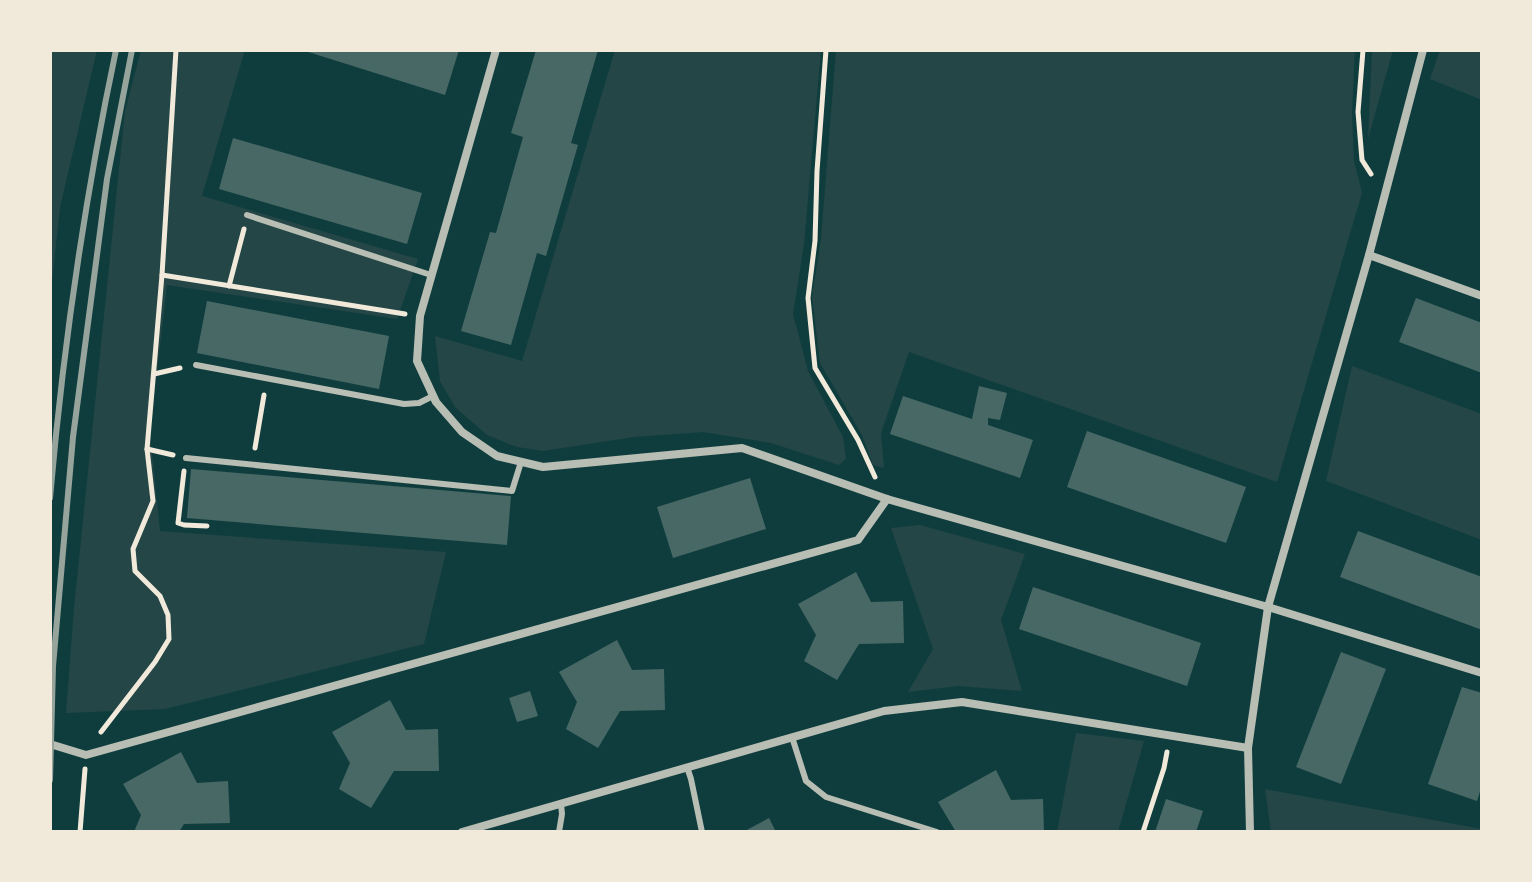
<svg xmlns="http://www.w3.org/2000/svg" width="1532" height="882" viewBox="0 0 1532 882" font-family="'Zilla Slab',serif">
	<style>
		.green { fill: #244646 }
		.building { fill: #486865 }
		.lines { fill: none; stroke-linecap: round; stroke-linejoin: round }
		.path { stroke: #f1e9da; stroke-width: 5 }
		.service { stroke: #b8beb3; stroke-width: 6 }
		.minor { stroke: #b8beb3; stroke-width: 8 }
		.rail { stroke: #97a49c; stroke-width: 6 }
	</style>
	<rect width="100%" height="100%" fill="#0f3d3e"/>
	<!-- green -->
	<g class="green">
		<path d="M50,50H97L60,207L50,301Z"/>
		<path d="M141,50H245L202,196L418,259L397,319L167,285L150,434L160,531L446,552L424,644L165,709L66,713L74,608L125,111Z"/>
		<path d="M615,50H821L804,244L793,314L808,371L843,437L846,459L839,465L771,443L703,432L634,437L543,451L517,447L487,435L455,407L440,381L435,336L522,361Z"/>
		<path d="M836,50H1355L1352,113L1354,161L1362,193L1277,482L909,352L881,433L884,468L873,465L862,435L820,363L812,296L821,239Z"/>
		<path d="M1372,50H1393L1368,139Z"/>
		<path d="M1440,50H1482V100L1430,79Z"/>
		<path d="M1352,366L1482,414V540L1326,481Z"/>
		<path d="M920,525L1025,554L1001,620L1022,691L958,686L908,692L933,649L891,528Z"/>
		<path d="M1076,733L1144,741L1118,832H1057Z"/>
		<path d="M1265,789L1482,829V832H1271Z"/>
	</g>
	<!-- building -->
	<g class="building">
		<path d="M302,50H459L445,95Z"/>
		<path d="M536,50H598L571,143L578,145L546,256L537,253L511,345L461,331L490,232L496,233L523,137L511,133Z"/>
		<path d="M233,138L422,193L407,244L219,189Z"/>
		<path d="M1416,298L1482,323V373L1399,342Z"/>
		<path d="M207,301L389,336L379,389L197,353Z"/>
		<path d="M979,386L1007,393L1000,420L988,418V425L1033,440L1020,478L890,434L903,396L972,419Z"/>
		<path d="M1087,431L1246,487L1226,543L1067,487Z"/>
		<path d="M191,469L511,496L507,545L187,518Z"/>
		<path d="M750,478L766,529L673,558L657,507Z"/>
		<path d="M1358,531L1482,577V630L1340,577Z"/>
		<path d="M856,572L871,602L903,601L904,643L859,644L837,680L804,661L816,635L798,604Z"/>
		<path d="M1033,587L1201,643L1187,686L1019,629Z"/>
		<path d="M617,640L632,670L664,669L665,710L620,711L598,748L566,729L577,702L559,672Z"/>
		<path d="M1341,652L1386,669L1341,784L1296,767Z"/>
		<path d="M1462,687L1482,693V785L1477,801L1428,784Z"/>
		<path d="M530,691L538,716L517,722L509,698Z"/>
		<path d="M390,700L406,730L438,729L439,771H394L371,808L339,789L350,763L332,732Z"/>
		<path d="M181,752L197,783L228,781L230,823L184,824L179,832H134L141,815L123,784Z"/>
		<path d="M996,770L1011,800L1043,799L1044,832H956L938,802Z"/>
		<path d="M1166,799L1203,811L1196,832H1155Z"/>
		<path d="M769,818L776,832H743Z"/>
	</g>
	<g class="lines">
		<!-- path -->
		<g class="path">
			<path d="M826,50L817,171L815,241L808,298L815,368L858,440L875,477"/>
			<path d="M1363,50L1358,112L1362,160L1371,174"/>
			<path d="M162,275L405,314"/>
			<path d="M229,286L244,229"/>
			<path d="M154,374L180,368"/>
			<path d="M255,448L264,395"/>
			<path d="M147,449L173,455"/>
			<path d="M184,471L178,523L184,525L207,526"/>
			<path d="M101,732L155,662L169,639L168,615L160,596L135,571L133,549L153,501L147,449L162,275L176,50"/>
			<path d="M80,832L85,769"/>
			<path d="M1143,832L1164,768L1167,752"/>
		</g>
		<!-- service -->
		<g class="service">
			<path d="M247,215L431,275"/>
			<path d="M196,365L404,404L419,403L433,396"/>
			<path d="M186,458L512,491L521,462"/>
			<path d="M792,737L806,781L826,797L937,832"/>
			<path d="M687,767L691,779L702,832"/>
			<path d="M559,832L562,814L561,804"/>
		</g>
		<!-- minor -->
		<g class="minor">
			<path d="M496,50L420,316L417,361L436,402L462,432L497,456L543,467L742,448L887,499L1268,607L1482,673"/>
			<path d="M1369,255L1482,296"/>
			<path d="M50,744L86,755L858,540L887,499"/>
			<path d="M462,832L884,711L962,702L1248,748"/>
			<path d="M1250,832L1248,748L1268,607L1369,255L1423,50"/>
		</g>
		<!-- rail -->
		<g class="rail">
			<path d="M50,498C63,348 85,197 116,50"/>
			<path d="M50,780L53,666L73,437L107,179L132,50"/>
		</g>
	</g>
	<!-- border -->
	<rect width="1532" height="882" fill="none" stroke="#f1e9da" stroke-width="104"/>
</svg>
